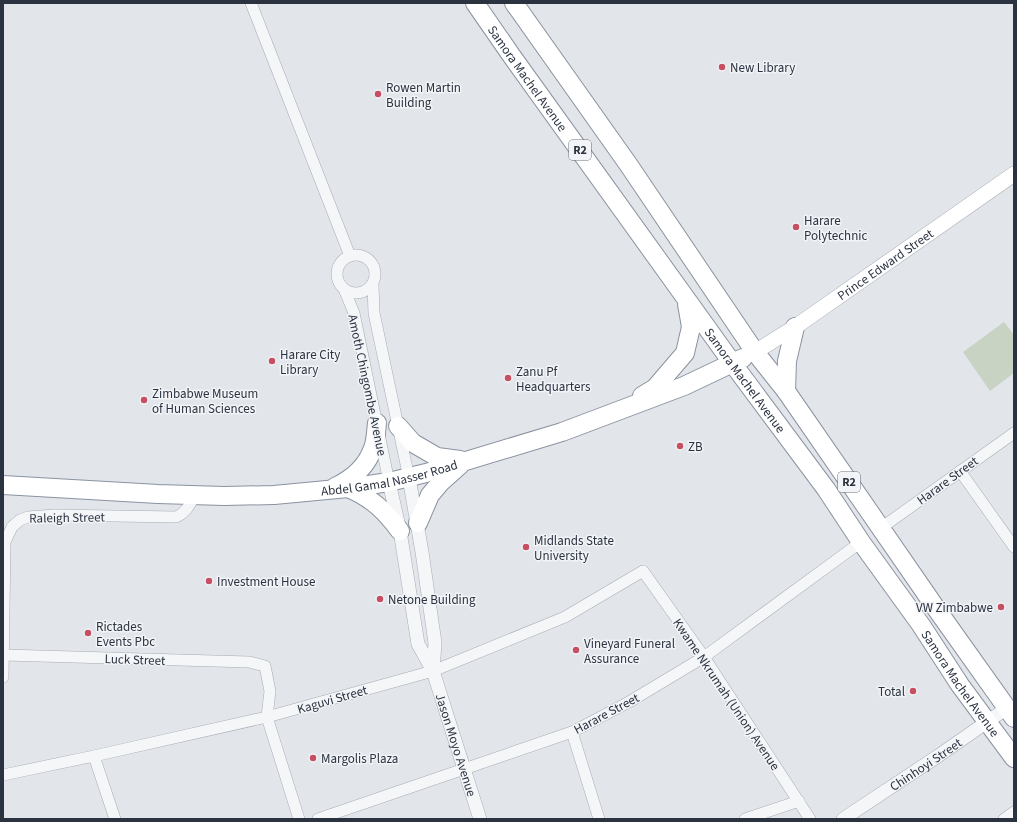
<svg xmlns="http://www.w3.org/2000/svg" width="1017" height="822" viewBox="0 0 1017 822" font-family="'Source Sans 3',sans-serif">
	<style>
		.green { fill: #c8d3c4 }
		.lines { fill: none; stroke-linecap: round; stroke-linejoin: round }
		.minor-casing { stroke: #a7acb4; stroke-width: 12 }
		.tertiary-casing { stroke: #a7acb4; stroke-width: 14 }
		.secondary-casing { stroke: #a7acb4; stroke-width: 16 }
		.trunk-casing { stroke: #8a93a0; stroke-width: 20 }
		.minor { stroke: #f5f6f8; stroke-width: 11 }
		.tertiary { stroke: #f5f6f8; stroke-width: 13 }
		.secondary { stroke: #fff; stroke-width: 15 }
		.trunk { stroke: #fff; stroke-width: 18 }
		.poi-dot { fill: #c74f62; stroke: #f2f4f7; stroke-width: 1.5 }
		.labels { text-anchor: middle; stroke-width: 3; stroke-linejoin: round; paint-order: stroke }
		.shield { fill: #f2f4f7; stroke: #676d78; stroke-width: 1 }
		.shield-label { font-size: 12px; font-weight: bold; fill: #2b3341 }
		.poi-label { font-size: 13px; fill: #2b3341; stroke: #f2f4f7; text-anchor: start }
		.street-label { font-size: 13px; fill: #2b3341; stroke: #f2f4f7 }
	</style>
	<rect width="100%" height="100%" fill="#e2e5ea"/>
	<!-- green -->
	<path class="green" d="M1004,322L1014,335V373L990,391L963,352Z"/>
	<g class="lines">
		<defs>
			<g id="minor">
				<path d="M251,3L350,256"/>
				<circle cx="356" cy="274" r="19"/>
				<path d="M373,285L374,313L409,478"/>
				<path d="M344,289L354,313L389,482"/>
				<path d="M960,471L1014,547"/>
				<path d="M881,528L1014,433"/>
				<path d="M4,655L249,662L265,666L270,691L267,717L299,819"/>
				<path d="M3,677L5,542L12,527L20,520L28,517L55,515L176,517C186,513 190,504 195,495"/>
				<path d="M572,732L599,819"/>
				<path d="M94,756L115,819"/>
				<path d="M3,775L94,756L267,717L433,671L565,617L643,571L704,657L810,819"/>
				<path d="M318,819L572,732L629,702L704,657L861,542"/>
				<path d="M745,819L799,801"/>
				<path d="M1004,819L1014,812"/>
			</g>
			<g id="tertiary">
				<path d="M409,478L422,552L435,643L433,671"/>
				<path id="s1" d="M389,482L400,531L418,644L433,671L480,819"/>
				<path id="s2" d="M843,819L938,756L1007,708"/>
			</g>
			<g id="secondary">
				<path id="s3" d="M755,352L795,327L1014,174"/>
			</g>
			<g id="trunk">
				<path id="s4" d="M475,3L511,55L733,364L826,489L861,542L921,625L960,685L1014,758"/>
				<path d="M514,3L628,164L755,352L786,391L940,614L1014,718"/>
				<path d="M786,391L787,361L795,327"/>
				<path d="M642,396L655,388L685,353L691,327L687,304"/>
				<path d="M398,426L413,443L437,457L460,460"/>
				<path id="s5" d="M3,485L158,494L224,496L274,495L348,488L389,482L426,473L562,432L684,386L743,358"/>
				<path d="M335,487C352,479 367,466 373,448C376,441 376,431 377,423"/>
				<path d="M348,488C372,498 385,511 400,531"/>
				<path d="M418,523L430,495L441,482L460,465"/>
			</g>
		</defs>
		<!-- minor casing -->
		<use href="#minor" class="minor-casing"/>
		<!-- tertiary casing -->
		<use href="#tertiary" class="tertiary-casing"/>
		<!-- secondary casing -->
		<use href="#secondary" class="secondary-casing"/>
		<!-- trunk casing -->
		<use href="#trunk" class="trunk-casing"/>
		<!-- minor -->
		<use href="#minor" class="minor"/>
		<!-- tertiary -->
		<use href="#tertiary" class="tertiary"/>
		<!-- secondary -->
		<use href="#secondary" class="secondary"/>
		<!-- trunk -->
		<use href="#trunk" class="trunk"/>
	</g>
	<!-- markers -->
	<g class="poi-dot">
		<circle cx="722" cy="67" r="4"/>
		<circle cx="378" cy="94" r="4"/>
		<circle cx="796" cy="227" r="4"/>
		<circle cx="272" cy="361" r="4"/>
		<circle cx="508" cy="378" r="4"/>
		<circle cx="144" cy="400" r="4"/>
		<circle cx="680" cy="446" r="4"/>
		<circle cx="526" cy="547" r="4"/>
		<circle cx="209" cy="581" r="4"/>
		<circle cx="380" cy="599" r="4"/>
		<circle cx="1001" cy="607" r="4"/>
		<circle cx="88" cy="633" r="4"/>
		<circle cx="576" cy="650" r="4"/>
		<circle cx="913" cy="691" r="4"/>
		<circle cx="313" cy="758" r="4"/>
	</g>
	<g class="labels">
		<!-- shield labels -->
		<g class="shield">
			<rect x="569" y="140" width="22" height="20" rx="3"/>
			<rect x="838" y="472" width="22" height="20" rx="3"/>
		</g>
		<g class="shield-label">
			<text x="580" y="154">R2</text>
			<text x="849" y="486">R2</text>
		</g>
		<!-- poi labels -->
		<g class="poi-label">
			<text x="730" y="72">New Library</text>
			<text x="386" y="92">Rowen Martin<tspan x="386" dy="15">Building</tspan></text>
			<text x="804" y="225">Harare<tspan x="804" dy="15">Polytechnic</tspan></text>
			<text x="280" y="359">Harare City<tspan x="280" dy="15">Library</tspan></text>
			<text x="516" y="376">Zanu Pf<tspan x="516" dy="15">Headquarters</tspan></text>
			<text x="152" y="398">Zimbabwe Museum<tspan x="152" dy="15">of Human Sciences</tspan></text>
			<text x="688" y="451">ZB</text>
			<text x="534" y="545">Midlands State<tspan x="534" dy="15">University</tspan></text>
			<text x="217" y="586">Investment House</text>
			<text x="388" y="604">Netone Building</text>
			<text x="993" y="612" text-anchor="end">VW Zimbabwe</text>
			<text x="96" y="631">Rictades<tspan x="96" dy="15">Events Pbc</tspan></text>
			<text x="584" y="648">Vineyard Funeral<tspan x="584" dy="15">Assurance</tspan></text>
			<text x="905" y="696" text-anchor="end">Total</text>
			<text x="321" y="763">Margolis Plaza</text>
		</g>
		<!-- street labels -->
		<g class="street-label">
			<text dy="5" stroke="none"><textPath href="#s4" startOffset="92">Samora Machel Avenue</textPath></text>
			<text dy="5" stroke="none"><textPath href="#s3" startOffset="157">Prince Edward Street</textPath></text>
			<text dy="5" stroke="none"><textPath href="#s4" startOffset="464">Samora Machel Avenue</textPath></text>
			<text transform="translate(368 385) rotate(78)" y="5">Amoth Chingombe Avenue</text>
			<text dy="5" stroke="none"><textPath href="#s5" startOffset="388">Abdel Gamal Nasser Road</textPath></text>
			<text transform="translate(947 480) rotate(-36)" y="5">Harare Street</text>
			<text transform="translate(67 517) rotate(-1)" y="5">Raleigh Street</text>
			<text transform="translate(135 659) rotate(2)" y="5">Luck Street</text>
			<text dy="5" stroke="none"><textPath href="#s4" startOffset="836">Samora Machel Avenue</textPath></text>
			<text transform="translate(727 694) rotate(56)" y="5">Kwame Nkrumah (Union) Avenue</text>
			<text transform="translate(332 699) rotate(-16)" y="5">Kaguvi Street</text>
			<text transform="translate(606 713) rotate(-28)" y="5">Harare Street</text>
			<text dy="5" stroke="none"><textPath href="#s1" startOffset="273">Jason Moyo Avenue</textPath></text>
			<text dy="5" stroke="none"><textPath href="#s2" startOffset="99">Chinhoyi Street</textPath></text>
		</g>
	</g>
	<!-- border -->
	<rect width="1017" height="822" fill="none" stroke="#2b3341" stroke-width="8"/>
</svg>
